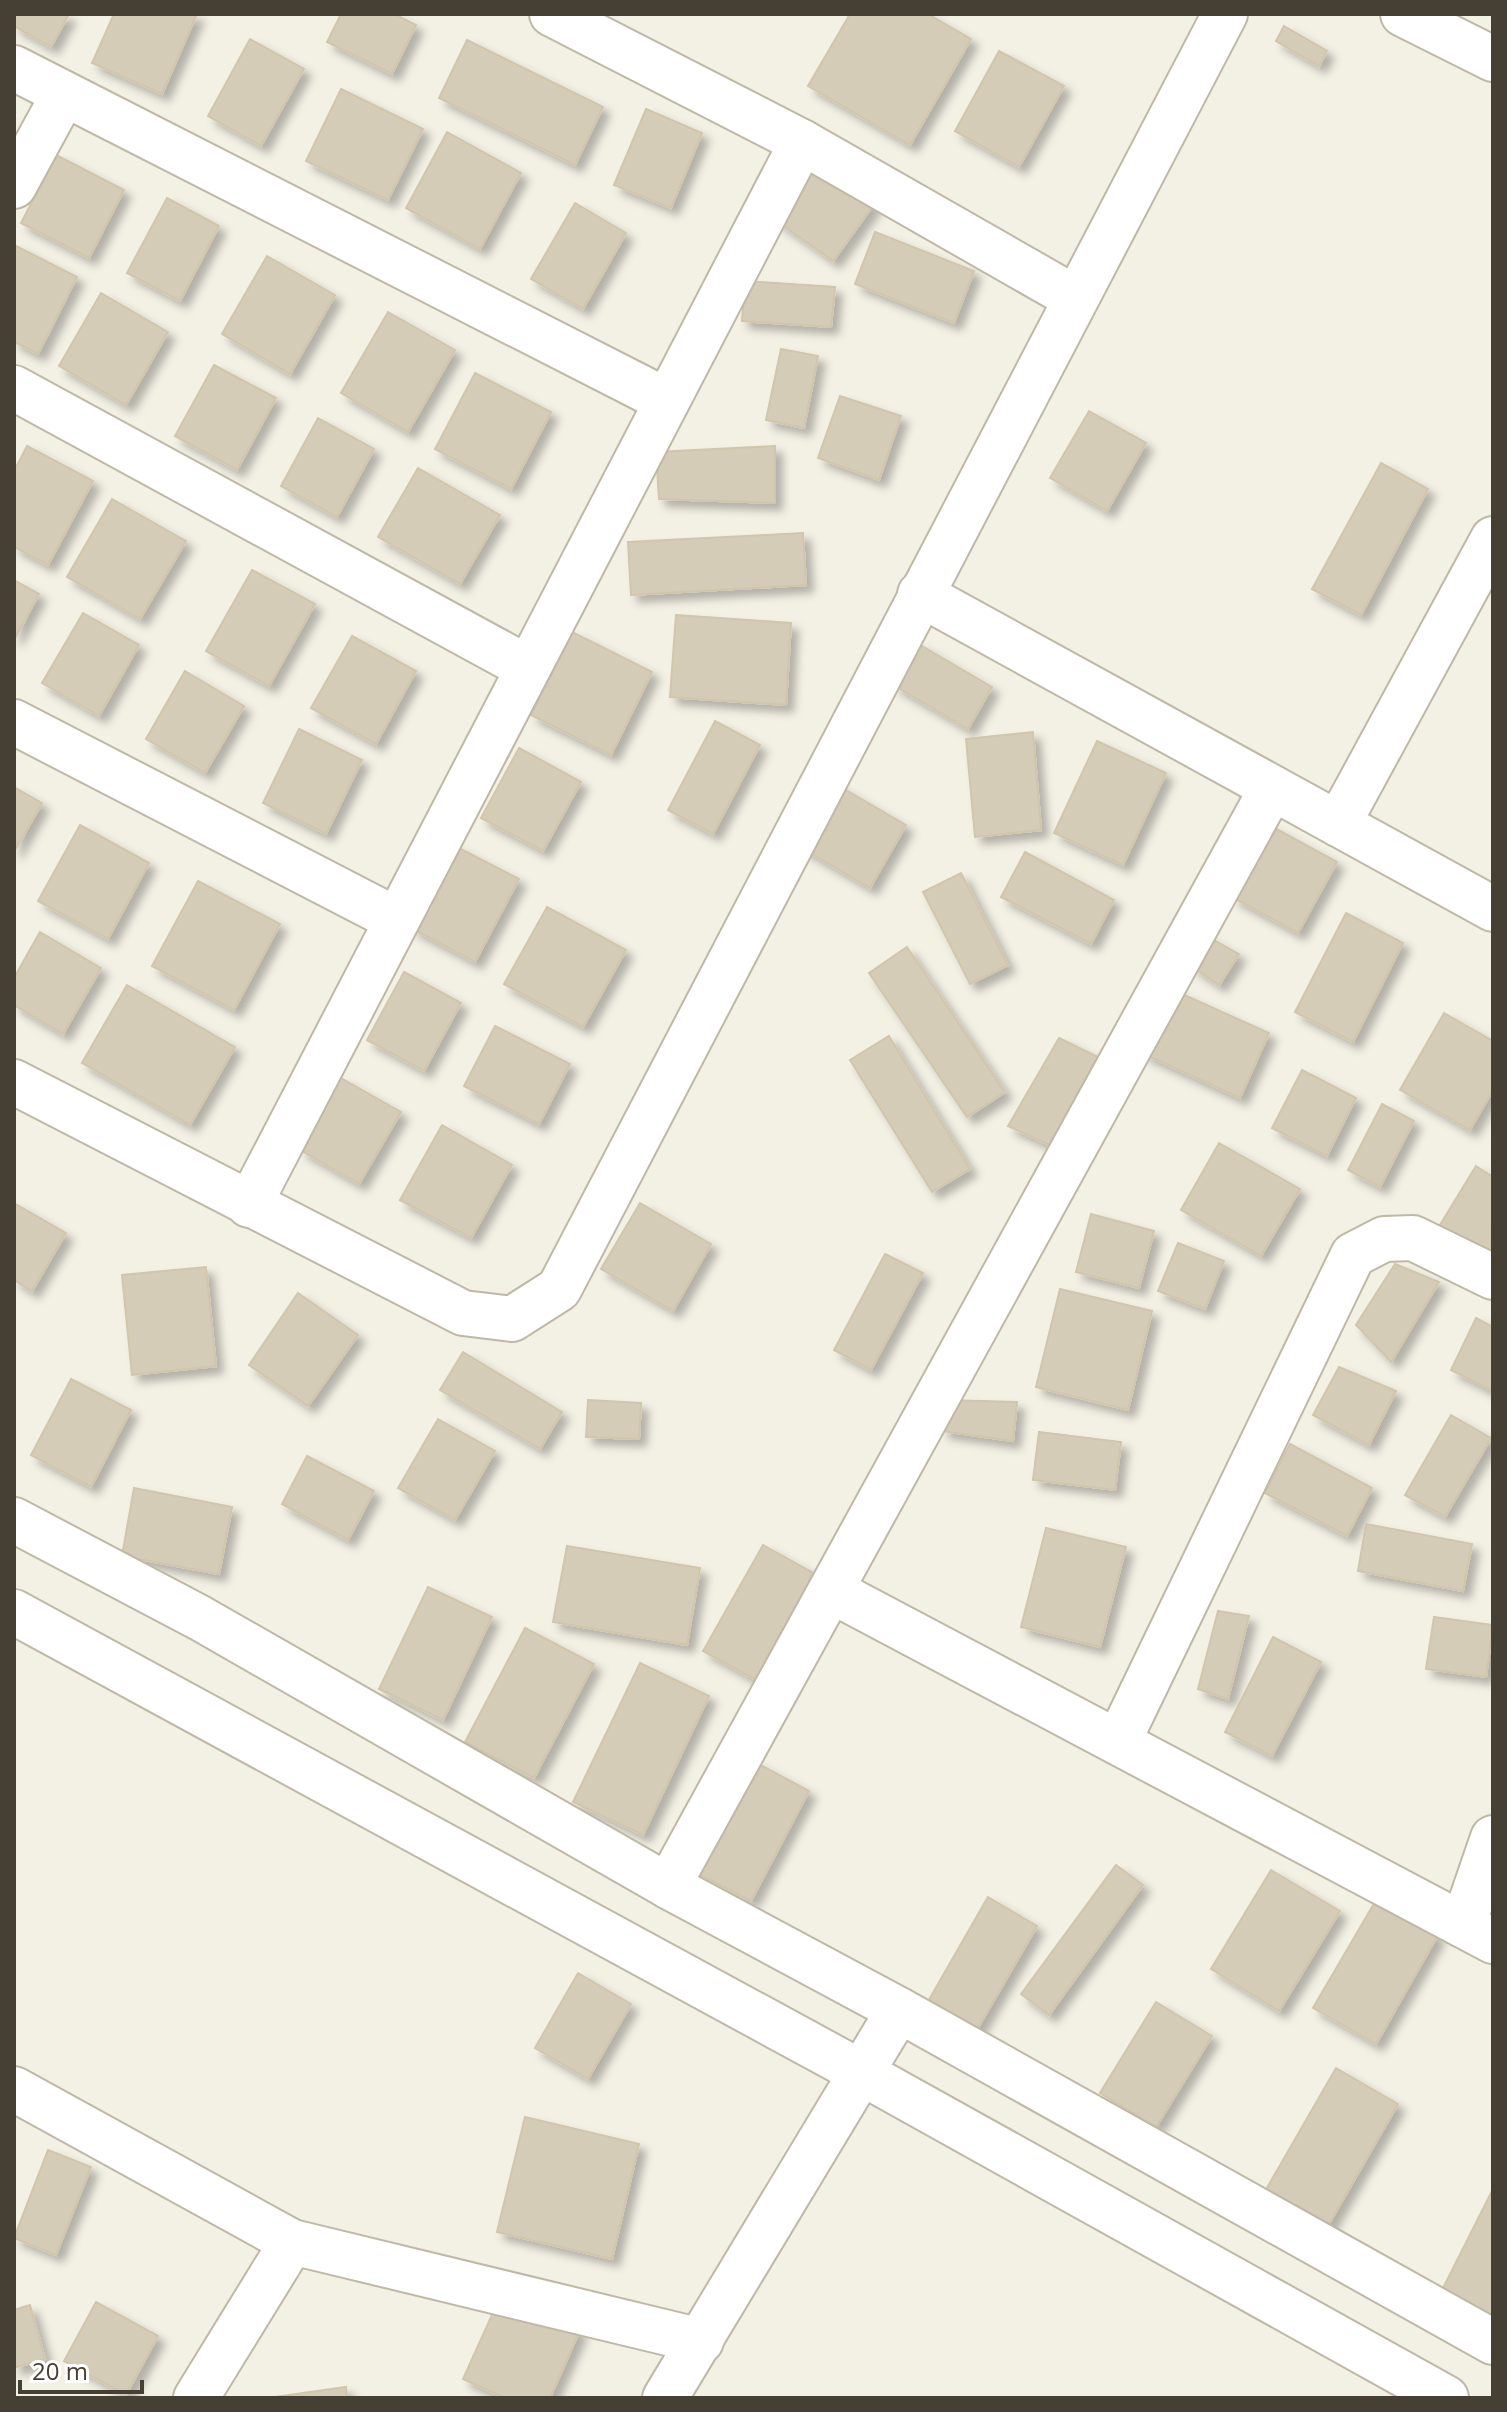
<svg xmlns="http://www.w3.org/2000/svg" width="1507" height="2412" viewBox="0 0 1507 2412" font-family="'Open Sans',sans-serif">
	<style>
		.building { fill: #d5ccb8; stroke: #d1c5ab; stroke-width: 2; filter: url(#shadow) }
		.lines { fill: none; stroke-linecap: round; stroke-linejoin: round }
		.minor-casing { stroke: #bfb8a6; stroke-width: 48 }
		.minor { stroke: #fff; stroke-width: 44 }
	</style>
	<defs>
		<filter id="shadow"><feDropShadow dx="7" dy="7" stdDeviation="4" flood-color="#0004"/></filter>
	</defs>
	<rect width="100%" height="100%" fill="#f3f0e4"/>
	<!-- building -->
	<g class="building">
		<path d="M14,14H69L51,47L14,26Z"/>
		<path d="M114,14H197L162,94L92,63Z"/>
		<path d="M341,14H394L416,25L392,74L327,42Z"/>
		<path d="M850,14H928L971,39L910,145L808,86Z"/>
		<path d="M1284,26L1327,51L1319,66L1276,41Z"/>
		<path d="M250,39L304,69L261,146L208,116Z"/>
		<path d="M467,40L603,107L575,165L439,98Z"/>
		<path d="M999,51L1064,86L1019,167L955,131Z"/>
		<path d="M341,89L423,129L388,200L306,161Z"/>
		<path d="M646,109L702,133L671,208L614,185Z"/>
		<path d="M447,132L521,173L480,249L406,208Z"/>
		<path d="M56,155L124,190L89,258L21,223Z"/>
		<path d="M817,161L875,203L833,261L775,220Z"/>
		<path d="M167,198L219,226L180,301L127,273Z"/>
		<path d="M575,203L626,233L583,309L531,279Z"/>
		<path d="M875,232L974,271L954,323L855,284Z"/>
		<path d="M14,245L77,277L38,354L14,342Z"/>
		<path d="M267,256L335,295L290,374L222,334Z"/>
		<path d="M745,281L835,287L831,327L742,321Z"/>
		<path d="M101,293L168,332L126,405L59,366Z"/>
		<path d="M388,312L455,350L408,432L341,393Z"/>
		<path d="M781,349L818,356L804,428L766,420Z"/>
		<path d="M214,365L276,398L237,470L175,436Z"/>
		<path d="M475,373L551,412L511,489L435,449Z"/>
		<path d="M840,396L901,416L879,480L818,458Z"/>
		<path d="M1089,411L1146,443L1107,511L1050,478Z"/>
		<path d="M318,418L374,449L337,517L281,486Z"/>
		<path d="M27,446L93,481L48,565L14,547V471Z"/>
		<path d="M775,446V503L659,499L656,452Z"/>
		<path d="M1381,463L1428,489L1361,615L1312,589Z"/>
		<path d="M418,468L500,515L460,584L378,537Z"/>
		<path d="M112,499L186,541L140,619L67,577Z"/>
		<path d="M803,533L806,585L631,595L628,542Z"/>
		<path d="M252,570L315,604L269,686L206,651Z"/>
		<path d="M14,580L39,594L14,640Z"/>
		<path d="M83,613L139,645L99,716L42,683Z"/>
		<path d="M676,615L791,623L786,705L670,697Z"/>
		<path d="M572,632L652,672L611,755L531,715Z"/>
		<path d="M352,636L416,671L376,744L311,708Z"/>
		<path d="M917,643L992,687L968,729L893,685Z"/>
		<path d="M185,671L244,706L205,773L146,739Z"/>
		<path d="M715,721L760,745L713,834L668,810Z"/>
		<path d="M299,729L362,760L326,834L263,803Z"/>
		<path d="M1033,732L1041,830L975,837L966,739Z"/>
		<path d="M1097,741L1166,773L1123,865L1054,833Z"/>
		<path d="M519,748L581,782L543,851L481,818Z"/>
		<path d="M829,780L906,825L870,888L793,843Z"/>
		<path d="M14,787L42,803L14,852Z"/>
		<path d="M80,825L149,863L108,939L38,901Z"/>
		<path d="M1271,826L1337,862L1298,933L1232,897Z"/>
		<path d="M455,846L519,879L475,962L411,928Z"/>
		<path d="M1025,852L1114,900L1091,944L1001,897Z"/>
		<path d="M961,873L1008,965L970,984L923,892Z"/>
		<path d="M198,881L280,924L234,1010L152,966Z"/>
		<path d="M547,907L626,950L583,1027L504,984Z"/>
		<path d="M1346,913L1403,943L1353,1042L1295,1012Z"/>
		<path d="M40,932L101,968L63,1034L14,1005V978Z"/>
		<path d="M1203,934L1239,954L1219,985L1191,966Z"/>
		<path d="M907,947L1005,1092L967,1117L869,973Z"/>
		<path d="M404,972L461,1003L424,1071L367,1040Z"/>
		<path d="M127,985L235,1047L190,1125L82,1063Z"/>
		<path d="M1171,989L1269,1033L1240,1098L1142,1053Z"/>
		<path d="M1444,1013L1493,1041V1090L1470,1130L1400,1090Z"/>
		<path d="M495,1026L570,1064L539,1124L464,1086Z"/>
		<path d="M889,1036L970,1169L932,1192L850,1060Z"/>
		<path d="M1059,1038L1110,1063L1056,1148L1008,1126Z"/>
		<path d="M1302,1070L1356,1098L1327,1156L1272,1128Z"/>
		<path d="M341,1078L401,1112L359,1184L300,1150Z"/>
		<path d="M1382,1104L1414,1121L1380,1187L1348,1170Z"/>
		<path d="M442,1125L512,1165L471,1238L400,1200Z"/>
		<path d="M1219,1143L1300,1189L1261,1256L1181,1210Z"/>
		<path d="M1476,1166L1493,1177L1491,1257L1440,1225Z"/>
		<path d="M14,1203L66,1233L32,1291L14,1280Z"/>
		<path d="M640,1203L711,1244L673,1311L601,1269Z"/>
		<path d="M1091,1214L1154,1231L1139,1288L1076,1272Z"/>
		<path d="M1178,1243L1224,1261L1205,1309L1158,1291Z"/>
		<path d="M885,1254L923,1273L871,1370L834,1350Z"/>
		<path d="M1395,1264L1439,1282L1391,1362L1356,1325Z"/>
		<path d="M206,1267L216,1366L132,1375L122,1275Z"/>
		<path d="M1060,1289L1152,1311L1128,1410L1036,1387Z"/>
		<path d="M298,1293L358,1335L308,1406L249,1365Z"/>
		<path d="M1476,1318L1493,1327V1391L1451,1370Z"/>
		<path d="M463,1352L562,1412L540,1449L440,1390Z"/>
		<path d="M1339,1367L1396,1391L1369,1445L1313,1415Z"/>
		<path d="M71,1379L131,1410L91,1487L31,1455Z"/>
		<path d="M588,1400L641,1403L639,1439L586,1437Z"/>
		<path d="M945,1400L1017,1402L1013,1441L942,1431Z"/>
		<path d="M1451,1415L1491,1438L1445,1517L1405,1495Z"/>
		<path d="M438,1419L495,1451L455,1520L398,1488Z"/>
		<path d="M1039,1432L1121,1442L1115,1490L1033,1480Z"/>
		<path d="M1290,1444L1372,1488L1347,1536L1265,1493Z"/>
		<path d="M307,1456L374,1491L348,1540L282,1504Z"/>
		<path d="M134,1488L232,1507L219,1574L122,1556Z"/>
		<path d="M1366,1524L1472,1544L1463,1591L1358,1571Z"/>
		<path d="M1046,1528L1126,1547L1100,1647L1021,1627Z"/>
		<path d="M763,1545L824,1579L765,1685L703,1651Z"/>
		<path d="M567,1546L700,1568L687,1645L553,1622Z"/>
		<path d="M428,1587L492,1617L443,1720L379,1689Z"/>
		<path d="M1218,1611L1249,1616L1228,1699L1198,1689Z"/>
		<path d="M1434,1617L1493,1625L1486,1677L1426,1669Z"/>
		<path d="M525,1628L594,1664L534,1778L465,1742Z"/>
		<path d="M1273,1637L1321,1662L1272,1756L1225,1732Z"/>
		<path d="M640,1663L709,1696L643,1835L573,1802Z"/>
		<path d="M753,1761L809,1791L751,1901L695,1872Z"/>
		<path d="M1116,1865L1143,1885L1049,2015L1021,1994Z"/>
		<path d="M1271,1870L1340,1911L1279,2011L1211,1969Z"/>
		<path d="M988,1897L1037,1926L975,2033L926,2005Z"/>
		<path d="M1376,1900L1438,1935L1376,2044L1313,2008Z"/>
		<path d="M578,1973L631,2004L588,2079L535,2048Z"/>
		<path d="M1156,2002L1212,2036L1156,2127L1100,2093Z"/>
		<path d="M1336,2068L1398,2104L1322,2236L1260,2200Z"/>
		<path d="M525,2117L639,2144L612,2259L497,2232Z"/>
		<path d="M48,2150L91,2167L56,2255L14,2238Z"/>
		<path d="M1493,2189V2318L1441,2292Z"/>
		<path d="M501,2295L580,2330L550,2398H505L463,2379Z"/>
		<path d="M96,2302L158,2336L126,2395L64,2361Z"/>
		<path d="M30,2305L45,2359L14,2368V2310Z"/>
		<path d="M346,2387L347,2398H268Z"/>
	</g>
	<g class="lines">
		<defs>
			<g id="minor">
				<path d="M552,14L802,142L1075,298"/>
				<path d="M1403,14L1493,59"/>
				<path d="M14,68L667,401"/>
				<path d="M14,186L64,94"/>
				<path d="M14,388L528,668"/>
				<path d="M920,594L1493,909"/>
				<path d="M14,722L397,920"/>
				<path d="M1338,824L1493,539"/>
				<path d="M14,1082L463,1313L512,1319L559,1289L1225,14"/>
				<path d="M249,1205L802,142"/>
				<path d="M14,1520L200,1618L668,1886L899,2010L1493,2342"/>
				<path d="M832,1591L1493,1941"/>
				<path d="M14,1612L862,2073L1446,2398"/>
				<path d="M1118,1742L1353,1255L1384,1239L1413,1238L1493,1277"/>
				<path d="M668,1886L1272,788"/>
				<path d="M1463,1925L1493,1838"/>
				<path d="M14,2089L292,2242L701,2341"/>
				<path d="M196,2398L292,2242"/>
				<path d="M665,2398L899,2010"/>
			</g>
		</defs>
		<!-- minor casing -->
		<use href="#minor" class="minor-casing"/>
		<!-- minor -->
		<use href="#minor" class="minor"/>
	</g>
	<!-- border -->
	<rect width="1507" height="2412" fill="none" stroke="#454033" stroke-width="32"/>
	<!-- scale -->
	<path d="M20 2380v12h122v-12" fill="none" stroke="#454033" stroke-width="4"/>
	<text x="32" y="2380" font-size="24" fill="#454033" stroke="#ffffff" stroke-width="6" paint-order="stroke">20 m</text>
</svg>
